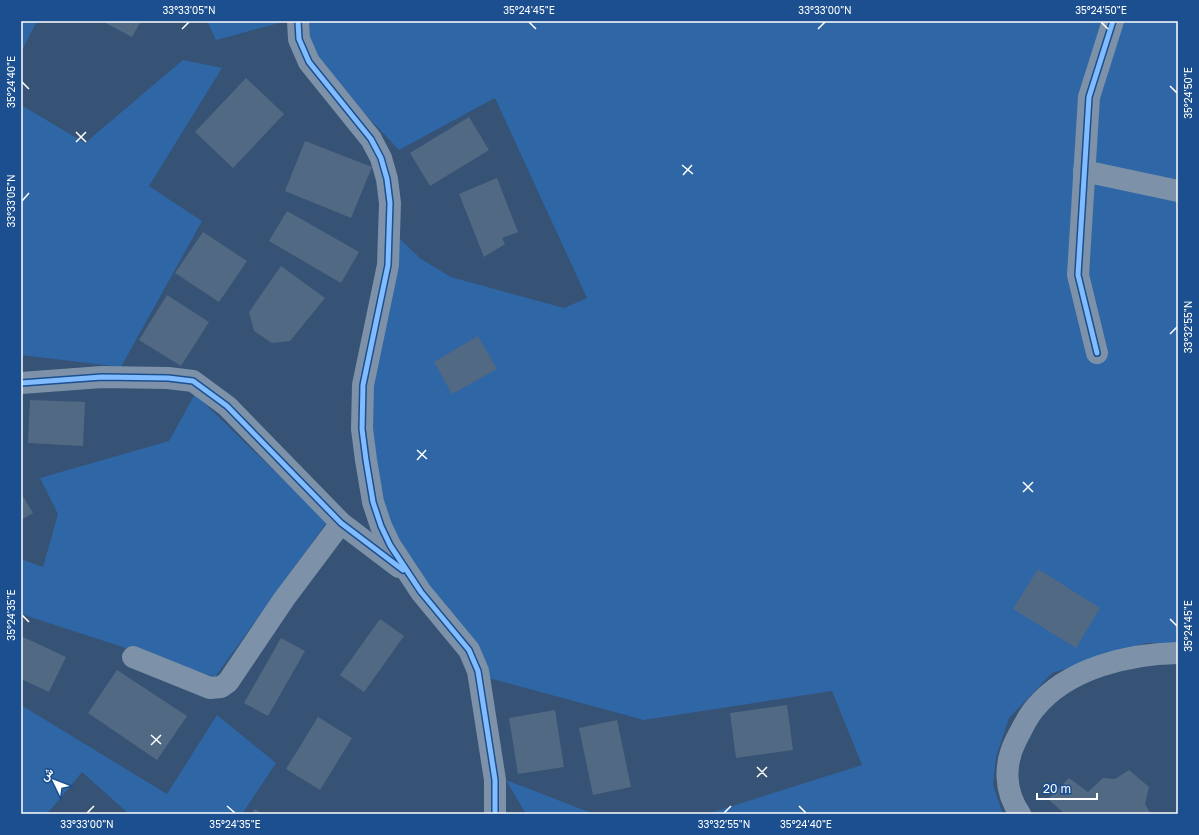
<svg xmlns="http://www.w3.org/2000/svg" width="1199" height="835" viewBox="0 0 1199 835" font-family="'Golos Text',Vazirmatn,sans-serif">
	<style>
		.green { fill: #2f66a5 }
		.building { fill: #526984 }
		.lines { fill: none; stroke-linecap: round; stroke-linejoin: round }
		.minor { stroke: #7d92a8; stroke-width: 22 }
		.cycleway-casing { stroke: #1b4f8f; stroke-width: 8 }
		.cycleway { stroke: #80bcff; stroke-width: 5 }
		.ticks { fill: none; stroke: #fff; stroke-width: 1.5 }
		.neatline { fill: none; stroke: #fff; stroke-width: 1.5 }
		.ticks-label { font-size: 10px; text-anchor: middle; fill: #fff }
	</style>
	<rect width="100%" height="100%" fill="#365274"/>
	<!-- green -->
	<g class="green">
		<path d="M21,21H37L21,52Z"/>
		<path d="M207,21H287L216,40Z"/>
		<path d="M309,21H1178V643H1147L1052,673L1009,718L996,757L993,785L1003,814H707L862,765L832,691L644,720L485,677L410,565L389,520L371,448V386L399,238L421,259L451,277L564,308L587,298L495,98L399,150L321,67L307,41Z"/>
		<path d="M183,60L222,68L149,186L202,221L121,367L21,355V105L85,143Z"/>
		<path d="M195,394L327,522L215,677L21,614V559L43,567L58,514L40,478L169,441Z"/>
		<path d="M21,705L167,794L217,715L276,763L242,814H129L82,772L47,814H21Z"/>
		<path d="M506,780L594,814H526Z"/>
	</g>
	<!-- building -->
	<g class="building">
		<path d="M102,21H141L132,37Z"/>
		<path d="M246,78L284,114L233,168L195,132Z"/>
		<path d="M469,117L489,150L430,186L410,153Z"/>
		<path d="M305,141L372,167L351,218L285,191Z"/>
		<path d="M497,178L518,232L502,238L505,244L484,257L459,194Z"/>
		<path d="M287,211L359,252L341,283L269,241Z"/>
		<path d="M203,232L247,261L219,302L175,273Z"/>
		<path d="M281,266L325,298L290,341L272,343L254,331L249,312Z"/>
		<path d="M167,295L209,322L181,366L139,340Z"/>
		<path d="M478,336L497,369L452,394L434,362Z"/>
		<path d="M30,400L85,402L83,446L28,443Z"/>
		<path d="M21,493L33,513L21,520Z"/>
		<path d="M1038,569L1100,608L1076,648L1013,609Z"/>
		<path d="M380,619L404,636L364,692L340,675Z"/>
		<path d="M21,636L66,657L49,692L21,679Z"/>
		<path d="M281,638L305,651L268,716L244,703Z"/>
		<path d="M117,670L187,716L157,760L88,713Z"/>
		<path d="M787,705L793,750L736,758L730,713Z"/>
		<path d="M555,710L564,767L518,774L509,718Z"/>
		<path d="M318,717L352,738L320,790L286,769Z"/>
		<path d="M617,720L631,787L593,795L579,728Z"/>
		<path d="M1129,770L1149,787L1145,804L1151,814H1065L1048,799L1069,778L1088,792L1103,778L1115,779Z"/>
		<path d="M255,809L262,814H251Z"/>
	</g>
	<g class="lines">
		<!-- minor -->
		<g class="minor">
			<path d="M298,21L299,39L309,62L371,139L381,158L387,179L390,203L388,265L363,385L362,429L366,460L373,502L381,526L390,545L421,592L469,650L478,671L495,780V814"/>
			<path d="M1084,171L1178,191"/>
			<path d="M1097,353L1078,275L1089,97L1113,21"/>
			<path d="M21,383L102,377L168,378L193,381L227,406L341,523L399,567"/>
			<path d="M133,657L210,688L221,687L228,682L284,599L341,523"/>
			<path d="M1020,814C1004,791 1004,764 1016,740C1022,729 1027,717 1035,708C1068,668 1128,654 1178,653"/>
		</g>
		<defs>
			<g id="cycleway">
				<path d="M298,21L299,39L309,62L371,139L381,158L387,179L390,203L388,265L363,385L362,429L366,460L373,502L381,526L390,545L421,592L469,650L478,671L495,780V814"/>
				<path d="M1097,353L1078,275L1089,97L1113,21"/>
				<path d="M21,383L102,377L168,378L193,381L227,406L341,523L403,570"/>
			</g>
		</defs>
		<!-- cycleway casing -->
		<use href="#cycleway" class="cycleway-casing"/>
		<!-- cycleway -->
		<use href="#cycleway" class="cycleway"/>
	</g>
	<!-- ticks -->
	<path class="ticks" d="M529,22L536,29M1101,22L1108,29M182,29L189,22M818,29L825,22M22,82L29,89M1170,86L1177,93M76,132L86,142M76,142L86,132M682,165L693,174M683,175L692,165M22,201L29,193M1170,334L1177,327M417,450L427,459M417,460L426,450M1023,482L1033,492M1023,492L1033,482M22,615L29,622M1170,619L1177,626M151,735L161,744M151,745L161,735M757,767L767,777M757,777L767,767M227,806L235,813M799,806L806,813M87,813L94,806M724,813L731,806"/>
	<!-- border -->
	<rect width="1199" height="835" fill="none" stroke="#1b4f8f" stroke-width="44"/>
	<!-- north arrow -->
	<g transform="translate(54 781) rotate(313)" stroke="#1b4f8f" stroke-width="3" paint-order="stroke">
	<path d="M0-3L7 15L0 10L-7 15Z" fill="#ffffff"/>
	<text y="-6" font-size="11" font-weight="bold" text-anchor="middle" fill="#ffffff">ش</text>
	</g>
	<!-- scale -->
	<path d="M1037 793v6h60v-6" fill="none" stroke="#ffffff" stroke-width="2"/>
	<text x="1043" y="793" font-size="12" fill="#ffffff" stroke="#1b4f8f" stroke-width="3" paint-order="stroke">20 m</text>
	<rect x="22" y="22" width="1155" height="791" class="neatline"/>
	<g class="ticks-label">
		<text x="189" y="14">33°33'05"N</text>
		<text x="529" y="14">35°24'45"E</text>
		<text x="825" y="14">33°33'00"N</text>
		<text x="1101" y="14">35°24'50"E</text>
		<text transform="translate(11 82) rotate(-90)" y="4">35°24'40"E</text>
		<text transform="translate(1188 93) rotate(-90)" y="4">35°24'50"E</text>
		<text transform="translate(11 201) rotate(-90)" y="4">33°33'05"N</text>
		<text transform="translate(1188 327) rotate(-90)" y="4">33°32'55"N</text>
		<text transform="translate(11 615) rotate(-90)" y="4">35°24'35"E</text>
		<text transform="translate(1188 626) rotate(-90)" y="4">35°24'45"E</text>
		<text x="87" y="828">33°33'00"N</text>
		<text x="235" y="828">35°24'35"E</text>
		<text x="724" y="828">33°32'55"N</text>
		<text x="806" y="828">35°24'40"E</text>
	</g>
</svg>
